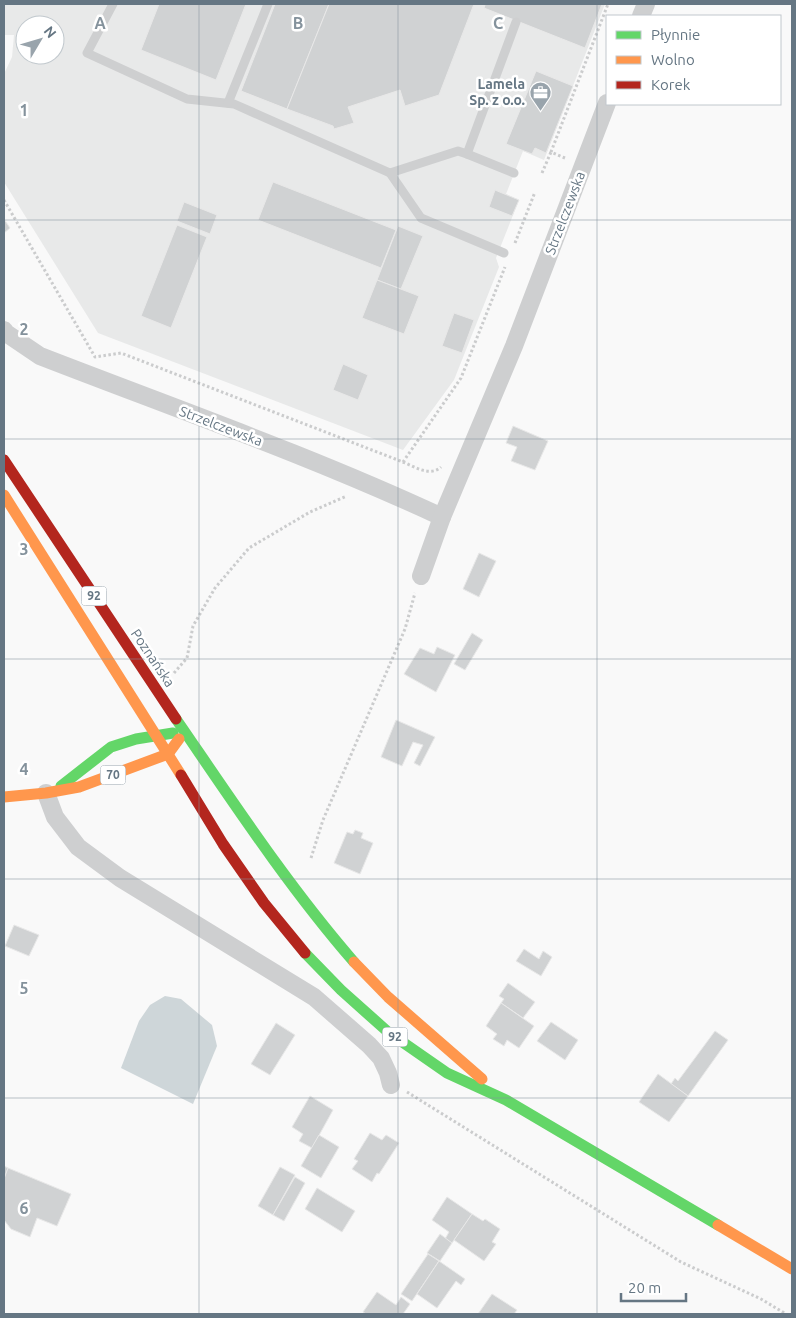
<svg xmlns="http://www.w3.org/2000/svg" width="796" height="1318" viewBox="0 0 796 1318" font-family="Ubuntu,sans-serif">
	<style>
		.built { fill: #e8e9e9; fill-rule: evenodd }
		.water { fill: #ced6d9 }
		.building { fill: #d0d2d3; stroke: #e8e8e8 }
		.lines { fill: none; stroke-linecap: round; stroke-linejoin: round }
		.path { stroke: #cbcccd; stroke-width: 3; stroke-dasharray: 2.5 2.5; stroke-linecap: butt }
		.lane { stroke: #cecfd0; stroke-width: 9 }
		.street { stroke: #cecfd0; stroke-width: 18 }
		.fast { stroke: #63d668; stroke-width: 11 }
		.slow { stroke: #ff974d; stroke-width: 11 }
		.jam { stroke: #b3261e; stroke-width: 11 }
		.grid { fill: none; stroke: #84929c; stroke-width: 1; stroke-opacity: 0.55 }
		.labels { text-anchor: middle; stroke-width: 5; stroke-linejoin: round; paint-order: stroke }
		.shield { fill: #fff; stroke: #939fa8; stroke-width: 1 }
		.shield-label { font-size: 12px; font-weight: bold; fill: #657683 }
		.poi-label { font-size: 14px; font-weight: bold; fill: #657683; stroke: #fff; text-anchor: end }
		.street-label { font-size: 14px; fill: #657683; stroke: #fff }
		.grid-label { font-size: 16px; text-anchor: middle; font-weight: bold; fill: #84929c; stroke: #fff; stroke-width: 5; stroke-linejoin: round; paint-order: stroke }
	</style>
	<rect width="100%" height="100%" fill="#f9f9f9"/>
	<!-- built -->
	<path class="built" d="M4,4H605L544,160L523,151L506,194L519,200L496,258L499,267L454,380L403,450L98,333L4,182V74L12,57L14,35H4ZM25,25H55V55H25Z"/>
	<!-- water -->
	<path class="water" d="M165,996L181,999L212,1025L217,1046L193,1104L121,1068L139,1021L150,1005Z"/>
	<!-- building -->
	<g class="building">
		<path d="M159,4H246L216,80L141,50Z"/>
		<path d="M275,4H329L287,109L241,91Z"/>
		<path d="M329,4H474L439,95L405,106L400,90L348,107L354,123L334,129L333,126L287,109Z"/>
		<path d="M482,4H602L585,48L484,8L485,5Z"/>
		<path d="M536,71L573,86L546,153L535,148L532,154L506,144Z"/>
		<path d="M273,182L396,230L381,268L258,220Z"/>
		<path d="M495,190L519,200L512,216L489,207Z"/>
		<path d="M184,202L217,215L210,234L177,221Z"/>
		<path d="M4,219L10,228L4,233Z"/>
		<path d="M177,225L207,237L171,328L141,316Z"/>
		<path d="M398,226L423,236L401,289L377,280Z"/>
		<path d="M377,280L419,296L404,334L362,318Z"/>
		<path d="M454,313L474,320L462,353L442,346Z"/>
		<path d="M343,364L368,375L358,400L333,390Z"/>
		<path d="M513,426L548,441L535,470L511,461L517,447L506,443Z"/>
		<path d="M479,553L496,561L479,597L463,589Z"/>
		<path d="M472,633L483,640L465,670L454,664Z"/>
		<path d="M437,647L455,655L436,692L404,674L420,648L434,654Z"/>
		<path d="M396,720L435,737L420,766L414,763L423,745L413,742L402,766L381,757Z"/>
		<path d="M355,830L363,833L361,838L373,843L360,874L334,863L347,832L353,834Z"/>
		<path d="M14,925L39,935L29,956L5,946Z"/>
		<path d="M524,949L539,959L543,951L552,957L541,976L516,961Z"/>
		<path d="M508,983L535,1002L523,1018L501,1003L504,999L499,996Z"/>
		<path d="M501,1003L534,1026L519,1048L507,1040L504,1046L493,1039L497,1034L486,1026Z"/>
		<path d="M551,1022L578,1040L565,1060L537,1041Z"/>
		<path d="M276,1023L295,1035L270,1075L251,1064Z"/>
		<path d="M715,1031L728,1040L688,1096L671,1084L675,1078L678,1081Z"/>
		<path d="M658,1074L688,1096L669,1122L639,1102Z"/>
		<path d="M310,1096L333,1110L312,1148L299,1141L303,1134L292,1127Z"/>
		<path d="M370,1133L382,1140L386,1135L399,1143L379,1174L377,1173L372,1182L352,1169L358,1161L354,1159Z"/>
		<path d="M319,1135L339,1147L321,1178L301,1166Z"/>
		<path d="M4,1166L8,1168L4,1179Z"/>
		<path d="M280,1167L295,1175L273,1215L258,1206Z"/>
		<path d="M8,1168L71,1194L57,1226L37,1218L30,1237L11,1229L4,1220V1179Z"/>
		<path d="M295,1177L305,1183L284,1221L273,1215Z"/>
		<path d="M317,1188L355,1211L342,1232L305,1209Z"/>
		<path d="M447,1197L472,1214L452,1243L445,1239L449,1232L432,1220Z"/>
		<path d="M472,1214L483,1221L485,1219L500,1229L492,1242L496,1244L484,1261L454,1240Z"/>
		<path d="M440,1234L452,1243L440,1261L427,1253Z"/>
		<path d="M428,1254L439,1261L412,1301L401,1294Z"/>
		<path d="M439,1261L465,1279L461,1285L456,1281L437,1308L417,1294Z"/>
		<path d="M377,1292L396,1305L401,1297L410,1304L403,1314H366L363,1312Z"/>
		<path d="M492,1294L517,1310L514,1314H478Z"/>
	</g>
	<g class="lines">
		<!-- path -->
		<g class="path">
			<path d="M565,158L551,152L608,4"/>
			<path d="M542,173L551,152"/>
			<path d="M4,200L95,357L121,353L403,462L461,378L505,267"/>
			<path d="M515,243L535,192"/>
			<path d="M403,462C415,467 430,477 441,467"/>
			<path d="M174,673L187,658L193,626L215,588L249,548L310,512L347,496"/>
			<path d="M311,858L323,820L405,629L415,593"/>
			<path d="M407,1092L681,1262L761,1299L786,1314"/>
		</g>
		<!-- lane -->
		<g class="lane">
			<path d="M113,4L87,53L187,99L234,104L390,173L421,218L504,253"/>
			<path d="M228,103L268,4"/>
			<path d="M467,154L514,173"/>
			<path d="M390,173L458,151L467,154L516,22"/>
		</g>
		<!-- street -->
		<g class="street">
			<path d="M641,16L646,4"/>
			<path d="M4,330L6,333L40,356C174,408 311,456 442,517"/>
			<path d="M421,576L442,517L514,346L607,103"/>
			<path d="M46,793L55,817L78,847L120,878L314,997L369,1045L381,1058L388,1073L391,1085"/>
		</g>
		<!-- fast -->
		<g class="fast">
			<path d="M176,719C233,802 288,886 354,962"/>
			<path d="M61,786L111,747L136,739L173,733"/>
			<path d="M305,953L341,990L388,1032L447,1073L506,1100L718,1225"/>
		</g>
		<!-- slow -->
		<g class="slow">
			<path d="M4,495L181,775"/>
			<path d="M4,797L46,793L79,787L168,754L179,739"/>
			<path d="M354,962L388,997L482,1079"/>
			<path d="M718,1225L792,1269"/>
		</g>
		<!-- jam -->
		<g class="jam">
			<path d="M4,460L176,719"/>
			<path d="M181,775L223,844L264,903L305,953"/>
		</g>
	</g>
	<!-- grid -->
	<path class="grid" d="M199,4V1314M398,4V1314M597,4V1314M4,220H792M4,439H792M4,659H792M4,879H792M4,1098H792"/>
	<!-- icons -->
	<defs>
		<symbol id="office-pin" viewBox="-11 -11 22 30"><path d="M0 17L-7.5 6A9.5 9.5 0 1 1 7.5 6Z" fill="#99a4ac" stroke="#fff"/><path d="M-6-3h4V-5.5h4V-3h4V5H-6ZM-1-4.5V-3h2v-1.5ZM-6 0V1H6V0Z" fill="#fff"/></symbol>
	</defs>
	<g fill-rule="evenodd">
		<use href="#office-pin" x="528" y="80" width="25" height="34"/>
	</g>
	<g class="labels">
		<!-- shield labels -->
		<g class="shield">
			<rect x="81.5" y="586.5" width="25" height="19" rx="4"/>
			<rect x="100.5" y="765.5" width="25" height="19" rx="4"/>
			<rect x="382.5" y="1027.5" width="25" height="19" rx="4"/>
		</g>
		<g class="shield-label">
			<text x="94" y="600">92</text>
			<text x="113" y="779">70</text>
			<text x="395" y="1041">92</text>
		</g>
		<!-- poi labels -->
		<g class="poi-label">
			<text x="525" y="89">Lamela<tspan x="525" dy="16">Sp. z o.o.</tspan></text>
		</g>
		<!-- street labels -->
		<g class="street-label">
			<text transform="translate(565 213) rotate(-69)" y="5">Strzelczewska</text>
			<text transform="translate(221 426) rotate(21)" y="5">Strzelczewska</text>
			<text transform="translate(153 658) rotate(56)" y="5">Poznańska</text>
		</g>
	</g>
	<g class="grid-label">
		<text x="100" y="29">A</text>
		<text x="298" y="29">B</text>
		<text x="498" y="29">C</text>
		<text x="24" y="116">1</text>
		<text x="24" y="335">2</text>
		<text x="24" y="555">3</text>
		<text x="24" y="775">4</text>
		<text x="24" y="994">5</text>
		<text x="24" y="1214">6</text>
	</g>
	<!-- border -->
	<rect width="796" height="1318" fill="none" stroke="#657683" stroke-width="10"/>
	<!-- legend -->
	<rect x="606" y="15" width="175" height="90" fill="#ffffff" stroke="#c1c8cd"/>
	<rect x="616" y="31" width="25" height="8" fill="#63d668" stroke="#c1c8cd"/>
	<text x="651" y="40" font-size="15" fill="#657683">Płynnie</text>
	<rect x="616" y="56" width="25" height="8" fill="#ff974d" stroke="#c1c8cd"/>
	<text x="651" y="65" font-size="15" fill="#657683">Wolno</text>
	<rect x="616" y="81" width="25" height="8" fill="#b3261e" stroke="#c1c8cd"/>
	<text x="651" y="90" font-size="15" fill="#657683">Korek</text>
	<!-- north arrow -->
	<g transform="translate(40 40) rotate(52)"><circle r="24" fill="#ffffff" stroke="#c1c8cd"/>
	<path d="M0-4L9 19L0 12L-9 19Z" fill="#99a4ac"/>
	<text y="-8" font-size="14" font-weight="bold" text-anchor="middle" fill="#657683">N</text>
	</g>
	<!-- scale -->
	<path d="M621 1293v8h65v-8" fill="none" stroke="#657683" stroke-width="2.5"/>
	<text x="628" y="1293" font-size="15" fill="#657683" stroke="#ffffff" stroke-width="4" paint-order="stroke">20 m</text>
</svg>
